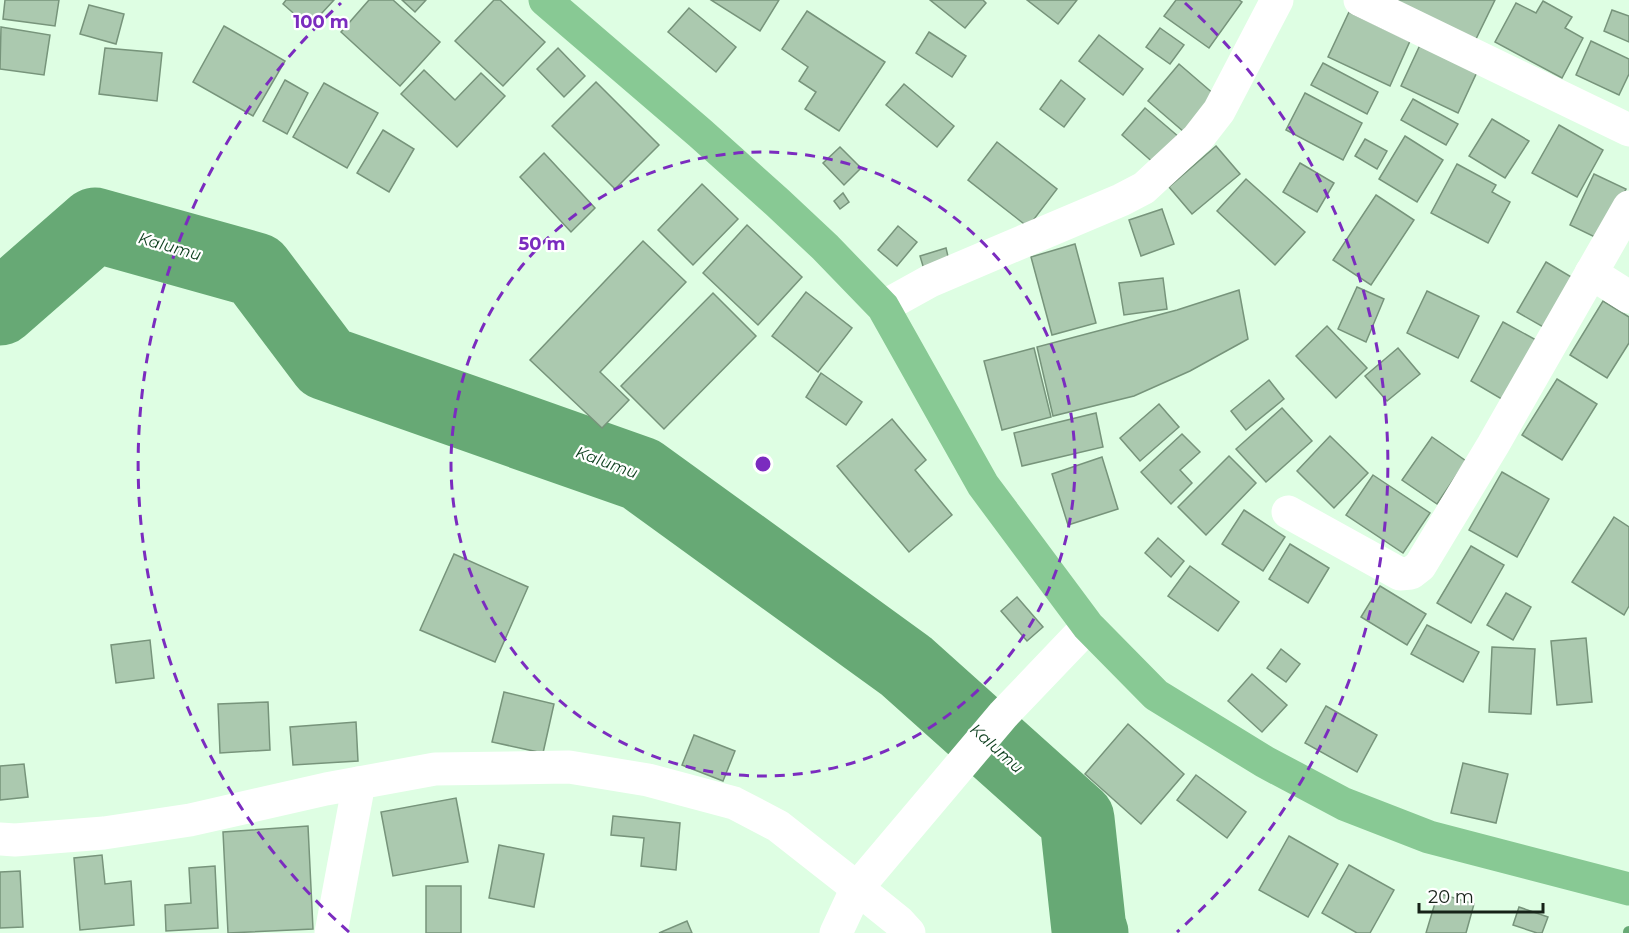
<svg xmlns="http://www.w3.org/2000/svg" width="1629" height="933" viewBox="0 0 1629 933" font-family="Montserrat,sans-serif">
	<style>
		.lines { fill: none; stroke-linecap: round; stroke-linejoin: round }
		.stream { stroke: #67a975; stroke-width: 12 }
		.river { stroke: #67a975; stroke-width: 75 }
		.building { fill: #abc9af; stroke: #77947b; stroke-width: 1.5 }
		.minor { stroke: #fff; stroke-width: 33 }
		.highway { stroke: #88c994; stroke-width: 33 }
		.ring { fill: none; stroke: #7b2cbf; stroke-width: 3; stroke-dasharray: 10 8 }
		.labels { text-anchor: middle; stroke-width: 4.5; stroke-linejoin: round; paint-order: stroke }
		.water-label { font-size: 16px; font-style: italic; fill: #093c1a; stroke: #fff }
		.centre { fill: #7b2cbf; stroke: #fff; stroke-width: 3 }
		.ring-label { font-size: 18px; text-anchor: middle; font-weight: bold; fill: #7b2cbf; stroke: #fff; stroke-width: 4.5; stroke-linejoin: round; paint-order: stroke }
	</style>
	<rect width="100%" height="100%" fill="#defee3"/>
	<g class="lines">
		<!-- stream -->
		<path class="stream" d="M1629,933V932"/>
		<!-- river -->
		<path class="river" d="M0,308L95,225L256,270L326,363L641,474L906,666L1077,819L1089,930L1091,933"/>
	</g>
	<!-- building -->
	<g class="building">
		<path d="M5,0H59L55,26L3,19Z"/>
		<path d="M286,0H334L309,27L283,4Z"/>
		<path d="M369,0H393L440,42L400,86L341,32Z"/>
		<path d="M402,0H426L415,12Z"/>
		<path d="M494,0H500L545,42L503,86L455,41Z"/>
		<path d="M711,0H779L760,31Z"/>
		<path d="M930,0H983L986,3L965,28Z"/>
		<path d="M1027,0H1077L1058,24Z"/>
		<path d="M1176,0H1239L1242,2L1209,48L1164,16Z"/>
		<path d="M1391,0H1495L1475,41Z"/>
		<path d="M1543,1L1572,17L1565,28L1583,38L1562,78L1495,42L1516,3L1536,13Z"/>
		<path d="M89,5L124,14L116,44L80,34Z"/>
		<path d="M689,8L736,47L716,72L668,32Z"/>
		<path d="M1612,10L1629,16V42L1604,31Z"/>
		<path d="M807,11L885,62L839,131L805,109L816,92L799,81L808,67L782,49Z"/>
		<path d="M1349,12L1410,41L1390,86L1328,57Z"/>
		<path d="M224,26L285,61L253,116L193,82Z"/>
		<path d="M1,27L50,35L44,75L0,69Z"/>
		<path d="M1160,28L1184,45L1170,64L1146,47Z"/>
		<path d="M929,32L966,56L952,77L916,53Z"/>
		<path d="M1099,35L1143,69L1123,95L1079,61Z"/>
		<path d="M1591,41L1629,59V74L1619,95L1576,75Z"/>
		<path d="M1420,45L1477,72L1458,113L1401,86Z"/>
		<path d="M105,48L162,53L157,101L99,94Z"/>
		<path d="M558,48L585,76L564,97L537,69Z"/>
		<path d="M1323,63L1378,92L1367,114L1311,85Z"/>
		<path d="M1179,64L1215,95L1184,132L1148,101Z"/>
		<path d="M424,70L455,100L481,73L505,96L457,147L401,94Z"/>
		<path d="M285,80L308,93L287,134L263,121Z"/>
		<path d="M1061,80L1085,99L1064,127L1040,109Z"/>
		<path d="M596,82L659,145L615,189L552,126Z"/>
		<path d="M324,83L378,113L347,168L293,137Z"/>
		<path d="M904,84L954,126L937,147L886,105Z"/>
		<path d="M1305,93L1362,123L1343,160L1286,130Z"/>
		<path d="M1413,99L1458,124L1446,145L1401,120Z"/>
		<path d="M1145,108L1179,137L1156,165L1122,135Z"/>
		<path d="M1492,119L1529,141L1505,178L1469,156Z"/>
		<path d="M1559,125L1603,150L1577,197L1532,173Z"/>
		<path d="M383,130L414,149L389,192L357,173Z"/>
		<path d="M1405,136L1443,160L1417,202L1379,179Z"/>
		<path d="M1365,139L1387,151L1377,169L1355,156Z"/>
		<path d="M997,142L1057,189L1028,227L968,180Z"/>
		<path d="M1216,146L1240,174L1192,214L1169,187Z"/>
		<path d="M840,147L861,168L844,185L823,163Z"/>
		<path d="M544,153L595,208L571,232L520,177Z"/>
		<path d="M1300,163L1334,183L1317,212L1283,192Z"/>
		<path d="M1457,164L1496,185L1492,192L1510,202L1488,243L1431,213Z"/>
		<path d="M1594,174L1626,189L1601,240L1570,225Z"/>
		<path d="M1246,179L1305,232L1275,265L1217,211Z"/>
		<path d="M702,184L738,219L693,265L658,230Z"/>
		<path d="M843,193L849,202L840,209L834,201Z"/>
		<path d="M1376,195L1414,220L1371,285L1333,260Z"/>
		<path d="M1162,209L1174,244L1141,256L1129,220Z"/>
		<path d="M747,225L802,277L758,325L703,273Z"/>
		<path d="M898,226L917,242L897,266L878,250Z"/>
		<path d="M643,241L686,282L600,372L629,400L602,428L530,360Z"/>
		<path d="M1075,244L1096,323L1052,335L1031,257Z"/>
		<path d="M946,248L951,269L926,276L920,256Z"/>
		<path d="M1546,262L1573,278L1545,328L1517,312Z"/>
		<path d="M1163,278L1167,309L1124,315L1119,283Z"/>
		<path d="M1357,287L1384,299L1366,342L1338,329Z"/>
		<path d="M1239,290L1248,339L1190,371L1134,396L1053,416L1037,347L1177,310Z"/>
		<path d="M1427,291L1479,316L1458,358L1407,333Z"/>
		<path d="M806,292L852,328L818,372L772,336Z"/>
		<path d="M713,293L756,336L664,429L621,386Z"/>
		<path d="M1603,301L1629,317V343L1607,378L1570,355Z"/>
		<path d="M1503,322L1538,341L1505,401L1471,381Z"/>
		<path d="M1327,326L1367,368L1336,398L1296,356Z"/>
		<path d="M1034,348L1051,417L1002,430L984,361Z"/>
		<path d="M1398,348L1420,374L1387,401L1365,376Z"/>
		<path d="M821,373L862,402L846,425L806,397Z"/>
		<path d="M1557,379L1597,404L1562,460L1522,435Z"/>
		<path d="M1269,380L1284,399L1246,430L1231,411Z"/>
		<path d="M1159,404L1179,427L1140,461L1120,438Z"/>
		<path d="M1282,408L1312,441L1266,482L1236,449Z"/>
		<path d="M1096,413L1103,447L1022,466L1014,433Z"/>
		<path d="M892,419L926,460L915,470L952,515L909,552L837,466Z"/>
		<path d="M1182,434L1200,452L1180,470L1192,483L1171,504L1141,472Z"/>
		<path d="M1330,436L1368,473L1334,508L1297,471Z"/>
		<path d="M1432,437L1466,461L1437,504L1402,480Z"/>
		<path d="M1229,456L1256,483L1206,535L1178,507Z"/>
		<path d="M1102,457L1118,509L1068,525L1052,474Z"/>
		<path d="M1502,472L1549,499L1517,557L1469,530Z"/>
		<path d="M1373,475L1430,513L1403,553L1346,515Z"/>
		<path d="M1244,510L1285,537L1263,571L1222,544Z"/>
		<path d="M1614,517L1629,527V606L1624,615L1572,582Z"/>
		<path d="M1158,538L1184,561L1171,577L1145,553Z"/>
		<path d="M1290,544L1329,568L1308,603L1269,579Z"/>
		<path d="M1471,546L1504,565L1471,623L1437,603Z"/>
		<path d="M454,554L528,587L495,662L420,630Z"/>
		<path d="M1190,566L1239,602L1218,631L1168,596Z"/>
		<path d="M1380,586L1426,614L1407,645L1361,617Z"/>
		<path d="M1506,593L1531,607L1513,640L1487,625Z"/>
		<path d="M1017,597L1043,627L1027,641L1001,611Z"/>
		<path d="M1427,625L1479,652L1463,682L1411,654Z"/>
		<path d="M1586,638L1592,702L1557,705L1551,641Z"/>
		<path d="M150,640L154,678L116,683L111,645Z"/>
		<path d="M1492,647L1535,649L1531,714L1489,712Z"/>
		<path d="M1281,649L1300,664L1286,682L1267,668Z"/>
		<path d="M1252,674L1287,705L1262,732L1228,701Z"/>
		<path d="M504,692L554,704L543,753L492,742Z"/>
		<path d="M268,702L270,750L220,753L218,704Z"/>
		<path d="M1326,706L1377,735L1357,772L1305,743Z"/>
		<path d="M356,722L358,761L293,765L290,727Z"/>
		<path d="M1128,724L1184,774L1141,824L1085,774Z"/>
		<path d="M694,735L735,751L723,781L682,765Z"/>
		<path d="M1463,763L1508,774L1496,823L1451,813Z"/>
		<path d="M24,764L28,797L0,800V766Z"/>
		<path d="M1196,775L1246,812L1227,838L1177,800Z"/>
		<path d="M456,798L468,862L393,876L381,812Z"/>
		<path d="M613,816L680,823L676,870L641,866L644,838L611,835Z"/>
		<path d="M308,826L313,929L228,933L223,832Z"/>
		<path d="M1289,836L1338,864L1308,917L1259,890Z"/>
		<path d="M499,845L544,854L534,907L489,898Z"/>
		<path d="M102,855L105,884L131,881L134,925L80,930L74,858Z"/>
		<path d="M1349,865L1394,890L1370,933H1357L1322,913Z"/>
		<path d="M215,866L218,928L166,931L165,905L191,903L189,868Z"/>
		<path d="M20,871L23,927L0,928V872Z"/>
		<rect x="426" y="886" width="35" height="47"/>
		<path d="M1438,893L1474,904L1466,933H1426Z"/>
		<path d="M1519,907L1548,917L1542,933H1537L1513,925Z"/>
		<path d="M687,921L692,933H659Z"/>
	</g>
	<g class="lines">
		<!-- minor -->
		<g class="minor">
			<path d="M1360,0L1629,130"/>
			<path d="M1591,273L1629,297"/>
			<path d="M883,307L930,281L1121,200L1144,188L1198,138L1219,111L1277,0"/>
			<path d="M1288,512L1400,574L1411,573L1420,566L1493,445L1629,207"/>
			<path d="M0,839L15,840L104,833L190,820L326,789L435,769L569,767L648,780L734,803L778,826L857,888L898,921L909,933"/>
			<path d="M331,933L359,783"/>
			<path d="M836,933L857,888L1003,715L1088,626"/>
		</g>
		<!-- highway -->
		<path class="highway" d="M545,0L700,133L777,202L825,247L883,307L983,485L1088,626L1156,695L1265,762L1344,804L1429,837L1629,889"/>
	</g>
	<!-- distance rings -->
	<g class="ring">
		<circle cx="763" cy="464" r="312"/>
		<path d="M349 932A625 625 0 0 1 341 3M1185 3A625 625 0 0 1 1177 932"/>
	</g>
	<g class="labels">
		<!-- water labels -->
		<g class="water-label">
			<text transform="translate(170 246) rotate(16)" y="6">Kalumu</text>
			<text transform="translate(607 462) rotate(20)" y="6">Kalumu</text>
			<text transform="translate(997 748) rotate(42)" y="6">Kalumu</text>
		</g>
	</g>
	<circle cx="763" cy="464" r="9" class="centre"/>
	<g class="ring-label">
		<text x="321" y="28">100 m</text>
		<text x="542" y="250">50 m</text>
	</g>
	<!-- scale -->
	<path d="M1419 903v9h124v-9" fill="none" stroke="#162218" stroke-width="3"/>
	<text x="1428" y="903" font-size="18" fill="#162218" stroke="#ffffff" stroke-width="4.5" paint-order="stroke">20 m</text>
</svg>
